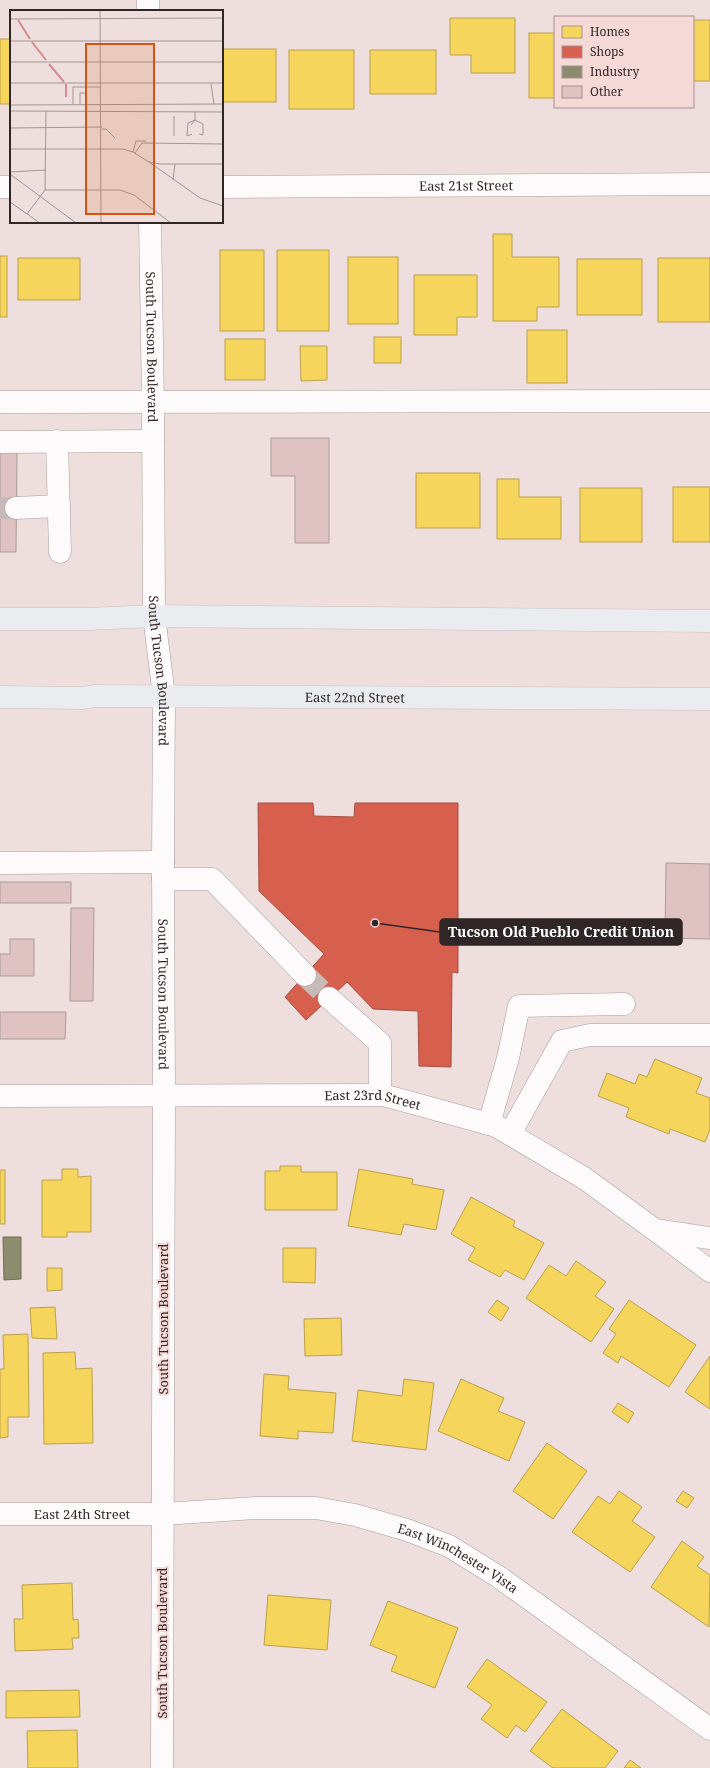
<svg xmlns="http://www.w3.org/2000/svg" width="710" height="1768" viewBox="0 0 710 1768" font-family="'Noto Serif',serif">
	<style>
		.homes { fill: #f6d55c; stroke: #bba04c }
		.shops { fill: #d6604d; stroke: #a44f41 }
		.industry { fill: #8c8c6e; stroke: #716d58 }
		.building { fill: #dec3c2; stroke: #a89c9b }
		.lines { fill: none; stroke-linecap: round; stroke-linejoin: round }
		.minor-tunnel { stroke: #c8bab9; stroke-width: 22; stroke-dasharray: 22 11; stroke-linecap: butt }
		.minor-casing { stroke: #a89c9c; stroke-width: 23 }
		.major-casing { stroke: #c7c0c0; stroke-width: 23 }
		.minor { stroke: #fcfafa; stroke-width: 22 }
		.major { stroke: #eaecef; stroke-width: 22 }
		.labels { text-anchor: middle; stroke-width: 4; stroke-linejoin: round; paint-order: stroke }
		.street-label { font-size: 13px; fill: #312626; stroke: #f5d9d7 }
		.inset-river { fill: none; stroke: #d58c8c; stroke-width: 2 }
		.inset-road { fill: none; stroke: #a29594; stroke-width: 1 }
		.view { fill: #d6540f; fill-opacity: 0.15; stroke: #d6540f; stroke-width: 2 }
		.inset-edge { fill: none; stroke: #312626; stroke-width: 2 }
		.leader { fill: none; stroke: #312626; stroke-width: 1.5 }
		.callout-dot { fill: #312626; stroke: #f5d9d7; stroke-width: 1.5 }
		.callout { fill: #312626; stroke: #312626; stroke-width: 1.5 }
		.callout-label { font-size: 14px; text-anchor: middle; font-weight: bold; fill: #fff }
	</style>
	<rect width="100%" height="100%" fill="#eedfde"/>
	<!-- homes -->
	<g class="homes">
		<path d="M450,18H515V73H471V55H450Z"/>
		<rect x="693" y="20" width="17" height="61"/>
		<rect x="529" y="33" width="26" height="65"/>
		<rect x="0" y="39" width="11" height="65"/>
		<rect x="222" y="49" width="54" height="53"/>
		<rect x="289" y="50" width="65" height="59"/>
		<rect x="370" y="50" width="66" height="44"/>
		<path d="M493,234H512V257H559V307H537V321H493Z"/>
		<rect x="220" y="250" width="44" height="81"/>
		<rect x="277" y="250" width="52" height="81"/>
		<rect x="0" y="256" width="7" height="61"/>
		<rect x="348" y="257" width="50" height="67"/>
		<rect x="18" y="258" width="62" height="42"/>
		<rect x="658" y="258" width="52" height="64"/>
		<rect x="577" y="259" width="65" height="56"/>
		<path d="M414,275H477V317H457V335H414Z"/>
		<rect x="527" y="330" width="40" height="53"/>
		<rect x="374" y="337" width="27" height="26"/>
		<rect x="225" y="339" width="40" height="41"/>
		<path d="M300,346H327V380L301,381Z"/>
		<rect x="416" y="473" width="64" height="55"/>
		<path d="M497,479H519V497H561V539H497Z"/>
		<rect x="673" y="487" width="37" height="55"/>
		<rect x="580" y="488" width="62" height="54"/>
		<path d="M655,1059L702,1078L696,1093L710,1098V1129L705,1142L670,1129L669,1134L626,1117L629,1108L598,1096L607,1073L635,1084L639,1074L647,1077Z"/>
		<path d="M280,1166H301V1172H337V1210H265V1171H280Z"/>
		<path d="M62,1169H78V1177L91,1176V1232H67V1237H42V1180H62Z"/>
		<path d="M359,1169L413,1179L412,1184L444,1190L436,1230L404,1224L401,1235L348,1226Z"/>
		<rect x="0" y="1170" width="5" height="54"/>
		<path d="M471,1197L515,1221L513,1226L544,1243L524,1280L505,1270L500,1277L468,1260L475,1248L451,1234Z"/>
		<path d="M283,1248H316L315,1283L283,1282Z"/>
		<path d="M576,1261L606,1282L595,1296L614,1309L591,1342L526,1298L549,1265L566,1276Z"/>
		<path d="M47,1268H62V1290L47,1291Z"/>
		<path d="M497,1300L509,1308L501,1321L488,1312Z"/>
		<path d="M629,1300L696,1345L669,1387L621,1356L618,1363L603,1353L616,1334L609,1329Z"/>
		<path d="M55,1307L57,1339L32,1338L30,1308Z"/>
		<path d="M341,1318L342,1355L305,1356L304,1319Z"/>
		<path d="M28,1334L29,1417H8V1437L0,1438V1369H4L3,1335Z"/>
		<path d="M75,1352L76,1369L92,1368L93,1443L44,1444L43,1353Z"/>
		<path d="M710,1356V1409L685,1392Z"/>
		<path d="M264,1374L289,1376L288,1389L336,1393L333,1433L298,1431V1439L260,1436Z"/>
		<path d="M404,1379L434,1383L426,1450L352,1441L358,1390L402,1396Z"/>
		<path d="M461,1379L504,1398L498,1411L525,1422L509,1461L438,1431Z"/>
		<path d="M618,1403L634,1413L628,1423L612,1412Z"/>
		<path d="M547,1443L587,1471L553,1519L513,1491Z"/>
		<path d="M619,1491L642,1507L632,1521L655,1537L630,1572L572,1532L598,1496L610,1504Z"/>
		<path d="M683,1491L694,1498L687,1508L676,1501Z"/>
		<path d="M682,1541L704,1557L697,1566L710,1575L709,1627L651,1587Z"/>
		<path d="M72,1583L73,1620L78,1619L79,1638H72L73,1649L15,1651L14,1619H23L22,1585Z"/>
		<path d="M268,1595L331,1600L327,1650L264,1645Z"/>
		<path d="M388,1601L458,1628L435,1688L391,1671L397,1656L370,1645Z"/>
		<path d="M487,1659L547,1702L525,1732L516,1725L507,1738L481,1719L492,1705L467,1687Z"/>
		<path d="M79,1690L80,1717L6,1718V1691Z"/>
		<path d="M562,1709L618,1751L605,1768H553L530,1751Z"/>
		<path d="M77,1730L78,1768H28L27,1731Z"/>
		<path d="M630,1760L641,1768H624Z"/>
	</g>
	<!-- shops -->
	<path class="shops" d="M258,803H313L314,816L354,817L355,803H458V973L452,972L451,1067L419,1066L418,1011L373,1009L347,982L306,1020L285,997L324,954L259,891Z"/>
	<!-- industry -->
	<path class="industry" d="M3,1237H21V1279L4,1280Z"/>
	<!-- building -->
	<g class="building">
		<path d="M271,438H329V543H295V476H271Z"/>
		<path d="M0,451H17L16,552H0Z"/>
		<path d="M666,863L710,864V939L665,938Z"/>
		<rect x="0" y="882" width="71" height="21"/>
		<path d="M71,908H94L93,1001H70Z"/>
		<path d="M10,939H34V976H0V954H10Z"/>
		<path d="M0,1012H66L65,1039H0Z"/>
	</g>
	<g class="lines">
		<!-- minor-tunnel -->
		<g class="minor-tunnel">
			<path d="M0,508H16"/>
			<path d="M305,975L329,998"/>
		</g>
		<defs>
			<g id="minor">
				<path d="M148,0V11"/>
				<path d="M0,187H11"/>
				<path id="s1" d="M222,187L710,184"/>
				<path id="s2" d="M150,222L153,402L154,616L164,696L163,862L164,1096L162,1768"/>
				<path d="M0,402L710,401"/>
				<path d="M57,441L60,552"/>
				<path d="M0,442L153,441"/>
				<path d="M16,508L59,506"/>
				<path d="M0,863L163,862"/>
				<path d="M163,879H212L305,975"/>
				<path d="M329,998L380,1043V1095"/>
				<path id="s3" d="M0,1096L383,1095L496,1126L584,1178L655,1230L710,1238"/>
				<path d="M489,1124L508,1058L519,1006L624,1004"/>
				<path d="M510,1134L562,1041L590,1035H710"/>
				<path d="M658,1232L710,1271"/>
				<path id="s4" d="M0,1514H163L256,1508H316L355,1515L407,1530L449,1546L499,1577L710,1729"/>
			</g>
			<g id="major">
				<path d="M0,619H88L154,616L710,621"/>
				<path id="s5" d="M0,697L83,698L94,696L710,699"/>
			</g>
		</defs>
		<!-- minor casing -->
		<use href="#minor" class="minor-casing"/>
		<!-- major casing -->
		<use href="#major" class="major-casing"/>
		<!-- minor -->
		<use href="#minor" class="minor"/>
		<!-- major -->
		<use href="#major" class="major"/>
	</g>
	<g class="labels">
		<!-- street labels -->
		<g class="street-label">
			<text dy="5" stroke="none"><textPath href="#s1" startOffset="244">East 21st Street</textPath></text>
			<text dy="5" stroke="none"><textPath href="#s2" startOffset="125">South Tucson Boulevard</textPath></text>
			<text dy="5" stroke="none"><textPath href="#s2" startOffset="449">South Tucson Boulevard</textPath></text>
			<text dy="5" stroke="none"><textPath href="#s5" startOffset="355">East 22nd Street</textPath></text>
			<text dy="5" stroke="none"><textPath href="#s2" startOffset="773">South Tucson Boulevard</textPath></text>
			<text dy="5" stroke="none"><textPath href="#s3" startOffset="373">East 23rd Street</textPath></text>
			<text transform="translate(163 1319) rotate(-90)" y="5">South Tucson Boulevard</text>
			<text dy="5" stroke="none"><textPath href="#s4" startOffset="82">East 24th Street</textPath></text>
			<text dy="5" stroke="none"><textPath href="#s4" startOffset="468">East Winchester Vista</textPath></text>
			<text transform="translate(162 1643) rotate(-90)" y="5">South Tucson Boulevard</text>
		</g>
	</g>
	<!-- overview -->
	<g transform="translate(10 10)">
		<rect width="213" height="213" fill="#eedfde"/>
		<path class="inset-river" d="M8,10L20,29M22,32L36,50M39,54L54,72M56,74V87"/>
		<path class="inset-road" d="M90,0L91,213M0,9L213,8M0,31H213M0,52H213M0,73H213M201,74L204,94M63,94V77H91M70,94V83H75M0,95L213,94M0,101L213,102M164,106V126M181,115L185,110V102M0,118L92,117M92,119H96L105,128M182,124L177,126L178,113L185,110L193,114V125L189,124M0,139H113L123,142L139,152L150,154H213M123,142L126,131H136M125,143L132,133L213,134M139,152L190,188L213,196M0,162L36,160M0,164L66,213M163,170L165,154M35,180H110L124,185L161,213M0,192L30,213M17,204L35,180L36,101"/>
		<path class="view" d="M76,34H144V204H76Z"/>
		<rect width="213" height="213" class="inset-edge"/>
	</g>
	<!-- callouts -->
	<path class="leader" d="M375 923L440 932"/>
	<circle class="callout-dot" cx="375" cy="923" r="4"/>
	<rect class="callout" x="440" y="919" width="242" height="26" rx="4"/>
	<g class="callout-label">
		<text x="561" y="937">Tucson Old Pueblo Credit Union</text>
	</g>
	<!-- legend -->
	<rect x="554" y="16" width="140" height="92" fill="#f5d9d7" stroke="#a79190"/>
	<rect x="562" y="26" width="20" height="12" fill="#f6d55c" stroke="#a79190"/>
	<text x="590" y="36" font-size="12" fill="#312626">Homes</text>
	<rect x="562" y="46" width="20" height="12" fill="#d6604d" stroke="#a79190"/>
	<text x="590" y="56" font-size="12" fill="#312626">Shops</text>
	<rect x="562" y="66" width="20" height="12" fill="#8c8c6e" stroke="#a79190"/>
	<text x="590" y="76" font-size="12" fill="#312626">Industry</text>
	<rect x="562" y="86" width="20" height="12" fill="#dec3c2" stroke="#a79190"/>
	<text x="590" y="96" font-size="12" fill="#312626">Other</text>
</svg>
